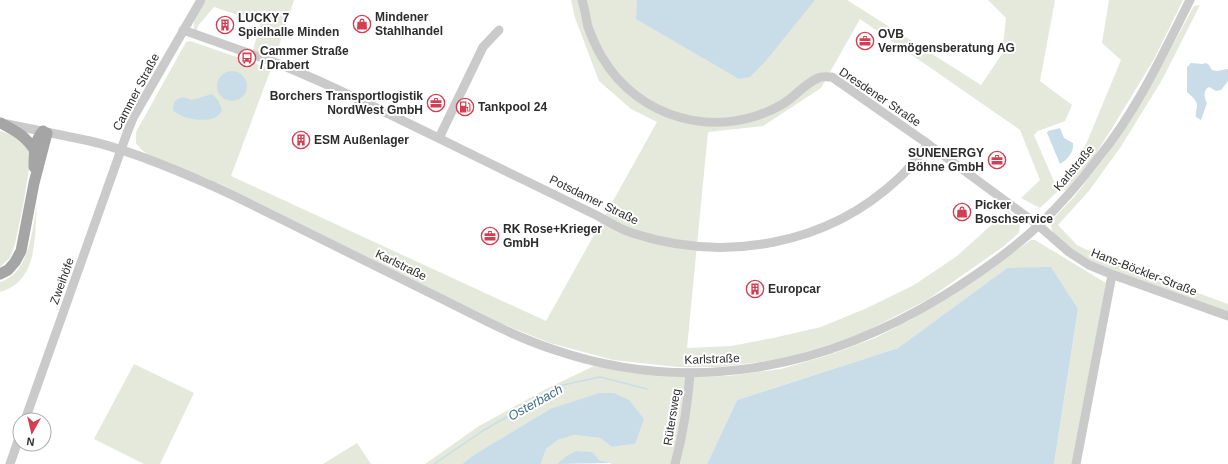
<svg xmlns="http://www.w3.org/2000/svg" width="1228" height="464" viewBox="0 0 1228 464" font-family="Helvetica,sans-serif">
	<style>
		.green { fill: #e4e9dc }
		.water { fill: #c9dde8 }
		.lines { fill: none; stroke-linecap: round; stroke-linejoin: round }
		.stream { stroke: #c9dde8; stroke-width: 1.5 }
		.minor { stroke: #cacaca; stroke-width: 9 }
		.major { stroke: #a5a5a5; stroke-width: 11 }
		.labels { text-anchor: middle; stroke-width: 4; stroke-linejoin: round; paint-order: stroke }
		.poi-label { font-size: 12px; font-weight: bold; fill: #2d2d2d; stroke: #fff; text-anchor: start }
		.street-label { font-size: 12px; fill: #2d2d2d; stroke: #fff }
		.water-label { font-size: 13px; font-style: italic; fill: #437087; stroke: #fff }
	</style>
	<rect width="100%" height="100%" fill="#fff"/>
	<!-- green -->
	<g class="green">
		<path d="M206,0H294L274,61L252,53L261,23L214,7L198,26L196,33C189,22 200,10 206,0Z"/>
		<path d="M571,0H847L981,85L1002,54L1006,18L988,0H1055L1040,81L1072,105L1065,121L1038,131L1034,135L1058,191L1040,208L1021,198L1040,180L1020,130L860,19L821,88L763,126L708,132L687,348L731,346L773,338L821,327L867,308L914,285L957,256L1008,210L1020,224L1019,233L1004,246L927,300L857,336L783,359L719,367H677L613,360L550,343L500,323L225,186L148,155L141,149L136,143V132L186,42L190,41L271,69L231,176L546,321L657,122L631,109L599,81L575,18Z"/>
		<path d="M1109,0H1183L1154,59L1111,130L1091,161L1065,191L1060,182L1075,163L1087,142L1121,60L1102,43Z"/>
		<path d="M1200,5L1162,80L1120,148L1088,192L1058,225L1077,245L1110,261L1228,304V313L1105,269L1086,260L1058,239L1052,230L1051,225L1053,219L1074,197L1105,157L1144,98L1194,6Z"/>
		<path d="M0,131C18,137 26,138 31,157L23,206L15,244L10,258L0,267Z"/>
		<path d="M37,204C34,237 39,281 0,292V282C30,273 32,230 37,204Z"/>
		<path d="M1031,240H1035L1106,283L1073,464H1054L1078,309L1007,268L898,348L737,400L707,464H611V463L599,460L565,457L557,464H541L546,449L558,440L574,435L600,438L612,447L635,444L550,409L472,456L462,464H425L479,426L546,389L594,366L636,373L680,377L728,376L781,369L829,355L875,338L910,320L963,288Z"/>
		<path d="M134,364L194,393L160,464H144L94,439Z"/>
		<path d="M357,443L371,464H323Z"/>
	</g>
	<!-- water -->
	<g class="water">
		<path d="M637,0H815L764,63L750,77L739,79L636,19Z"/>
		<path d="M1191,63L1202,64L1206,63L1209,65L1212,70L1217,71L1228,69V81L1221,90L1216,91L1209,87C1203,90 1204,98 1207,103L1201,120L1196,117C1195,112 1197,110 1197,106C1197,100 1191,96 1187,92V67Z"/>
		<circle cx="232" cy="86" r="15"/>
		<path d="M212,94L218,100L222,110C220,113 219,116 216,117C206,123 180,119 173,110L174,102C181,96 184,97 192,100Z"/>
		<path d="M1060,128L1064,138L1073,143C1074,152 1068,159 1060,164L1047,133L1048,131Z"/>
		<path d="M1051,267L1078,309L1054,464H707L737,400L898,348L1007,268Z"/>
		<path d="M599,393H614L629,400L644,419L635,444L612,447L600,438L574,435L558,440L546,449L541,464H462L472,456L550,409Z"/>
		<path d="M576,451L592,452L599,460L611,463L557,464L565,457Z"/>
	</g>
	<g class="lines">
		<!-- stream -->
		<path class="stream" d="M434,464L484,430L563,385L600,377L647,389"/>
		<!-- minor -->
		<g class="minor">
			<path d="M582,0C585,9 586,18 588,27C592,37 596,48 602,57C638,119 718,141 781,105C794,98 804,84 818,78C822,76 828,77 832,77L928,144L1038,225L1069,252L1089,265L1111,274L1228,316"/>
			<path d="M183,30L282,65L319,81C387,112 454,146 522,179C547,191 573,204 598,216C609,222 620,229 632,233C724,263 827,246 899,178C910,168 919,156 928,144"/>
			<path d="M7,124C35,130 62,135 90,141C128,150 172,168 208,184C232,194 254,206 277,217C332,244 386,271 440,298C478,317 515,337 555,350C690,396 824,369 943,296C977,275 1010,252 1039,225C1061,204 1081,181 1099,157C1137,110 1163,54 1190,0"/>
			<path d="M439,138L483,47L499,30"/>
			<path d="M25,420L127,133L133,118L201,0"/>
			<path d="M10,464L20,435"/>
			<path d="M675,464C683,434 688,403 690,373"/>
			<path d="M1076,464L1112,275"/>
		</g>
		<!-- major -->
		<g class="major">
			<path d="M1,123C16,131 26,136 35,151"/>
			<path d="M34,167C34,154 34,141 43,131"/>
			<path d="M0,274L8,270L15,262L21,251L34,183L47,133"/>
		</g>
	</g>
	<!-- icons -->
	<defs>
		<symbol id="shop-ring" viewBox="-11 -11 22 22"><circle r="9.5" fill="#fff" stroke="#d53e51" stroke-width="1.5"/><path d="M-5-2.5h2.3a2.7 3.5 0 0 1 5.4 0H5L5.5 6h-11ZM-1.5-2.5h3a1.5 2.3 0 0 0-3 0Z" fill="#d53e51"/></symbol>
		<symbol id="building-ring" viewBox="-11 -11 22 22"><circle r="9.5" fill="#fff" stroke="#d53e51" stroke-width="1.5"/><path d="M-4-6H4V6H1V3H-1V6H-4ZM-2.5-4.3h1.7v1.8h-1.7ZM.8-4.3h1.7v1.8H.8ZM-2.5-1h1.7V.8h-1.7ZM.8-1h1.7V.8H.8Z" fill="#d53e51"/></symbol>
		<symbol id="office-ring" viewBox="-11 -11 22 22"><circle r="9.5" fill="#fff" stroke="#d53e51" stroke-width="1.5"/><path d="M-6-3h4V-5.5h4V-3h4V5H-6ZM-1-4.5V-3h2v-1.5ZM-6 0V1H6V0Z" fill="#d53e51"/></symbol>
		<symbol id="bus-ring" viewBox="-11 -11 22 22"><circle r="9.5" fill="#fff" stroke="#d53e51" stroke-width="1.5"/><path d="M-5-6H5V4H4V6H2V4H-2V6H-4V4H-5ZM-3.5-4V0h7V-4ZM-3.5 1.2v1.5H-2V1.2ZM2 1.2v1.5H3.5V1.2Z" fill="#d53e51"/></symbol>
		<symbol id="fuel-ring" viewBox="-11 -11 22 22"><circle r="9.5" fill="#fff" stroke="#d53e51" stroke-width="1.5"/><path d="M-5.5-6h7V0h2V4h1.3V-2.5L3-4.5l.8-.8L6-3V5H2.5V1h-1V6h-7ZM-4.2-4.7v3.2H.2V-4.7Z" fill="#d53e51"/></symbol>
	</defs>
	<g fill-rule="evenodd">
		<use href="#shop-ring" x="352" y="14" width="20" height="20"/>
		<use href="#building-ring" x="215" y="15" width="20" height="20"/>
		<use href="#office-ring" x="855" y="31" width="20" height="20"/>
		<use href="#bus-ring" x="237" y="48" width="20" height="20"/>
		<use href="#office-ring" x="426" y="93" width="20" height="20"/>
		<use href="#fuel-ring" x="455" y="97" width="20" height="20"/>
		<use href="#building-ring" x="291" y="130" width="20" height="20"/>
		<use href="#office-ring" x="987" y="150" width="20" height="20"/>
		<use href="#shop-ring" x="952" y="202" width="20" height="20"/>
		<use href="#office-ring" x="480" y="226" width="20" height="20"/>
		<use href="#building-ring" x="745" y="279" width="20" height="20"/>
	</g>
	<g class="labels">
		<!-- poi labels -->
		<g class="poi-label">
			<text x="375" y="21">Mindener<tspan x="375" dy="14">Stahlhandel</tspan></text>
			<text x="238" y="22">LUCKY 7<tspan x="238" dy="14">Spielhalle Minden</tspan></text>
			<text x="878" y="38">OVB<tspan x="878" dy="14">Vermögensberatung AG</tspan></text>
			<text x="260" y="55">Cammer Straße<tspan x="260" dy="14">/ Drabert</tspan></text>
			<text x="423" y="100" text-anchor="end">Borchers Transportlogistik<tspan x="423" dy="14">NordWest GmbH</tspan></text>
			<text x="478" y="111">Tankpool 24</text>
			<text x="314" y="144">ESM Außenlager</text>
			<text x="984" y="157" text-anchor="end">SUNENERGY<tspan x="984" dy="14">Böhne GmbH</tspan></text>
			<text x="975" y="209">Picker<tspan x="975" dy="14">Boschservice</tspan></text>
			<text x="503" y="233">RK Rose+Krieger<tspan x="503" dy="14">GmbH</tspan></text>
			<text x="768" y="293">Europcar</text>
		</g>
		<!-- street labels -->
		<g class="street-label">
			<text transform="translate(136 92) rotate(-62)" y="4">Cammer Straße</text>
			<text transform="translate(880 97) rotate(34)" y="4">Dresdener Straße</text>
			<text transform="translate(1074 168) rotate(-50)" y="4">Karlstraße</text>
			<text transform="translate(594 200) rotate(26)" y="4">Potsdamer Straße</text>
			<text transform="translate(401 265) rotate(26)" y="4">Karlstraße</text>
			<text transform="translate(1144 272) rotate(21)" y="4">Hans-Böckler-Straße</text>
			<text transform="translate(62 281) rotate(-70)" y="4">Zweihöfe</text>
			<text transform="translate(712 359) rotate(-2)" y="4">Karlstraße</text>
			<text transform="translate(672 417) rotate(-81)" y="4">Rütersweg</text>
		</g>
		<!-- water labels -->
		<g class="water-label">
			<text transform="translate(535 402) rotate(-29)" y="5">Osterbach</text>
		</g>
	</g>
	<!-- north arrow -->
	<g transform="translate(32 432) rotate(188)"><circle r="19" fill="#ffffff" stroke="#ababab"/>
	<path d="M0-3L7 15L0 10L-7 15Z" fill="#d53e51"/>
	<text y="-6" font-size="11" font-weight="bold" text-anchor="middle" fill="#2d2d2d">N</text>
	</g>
</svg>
